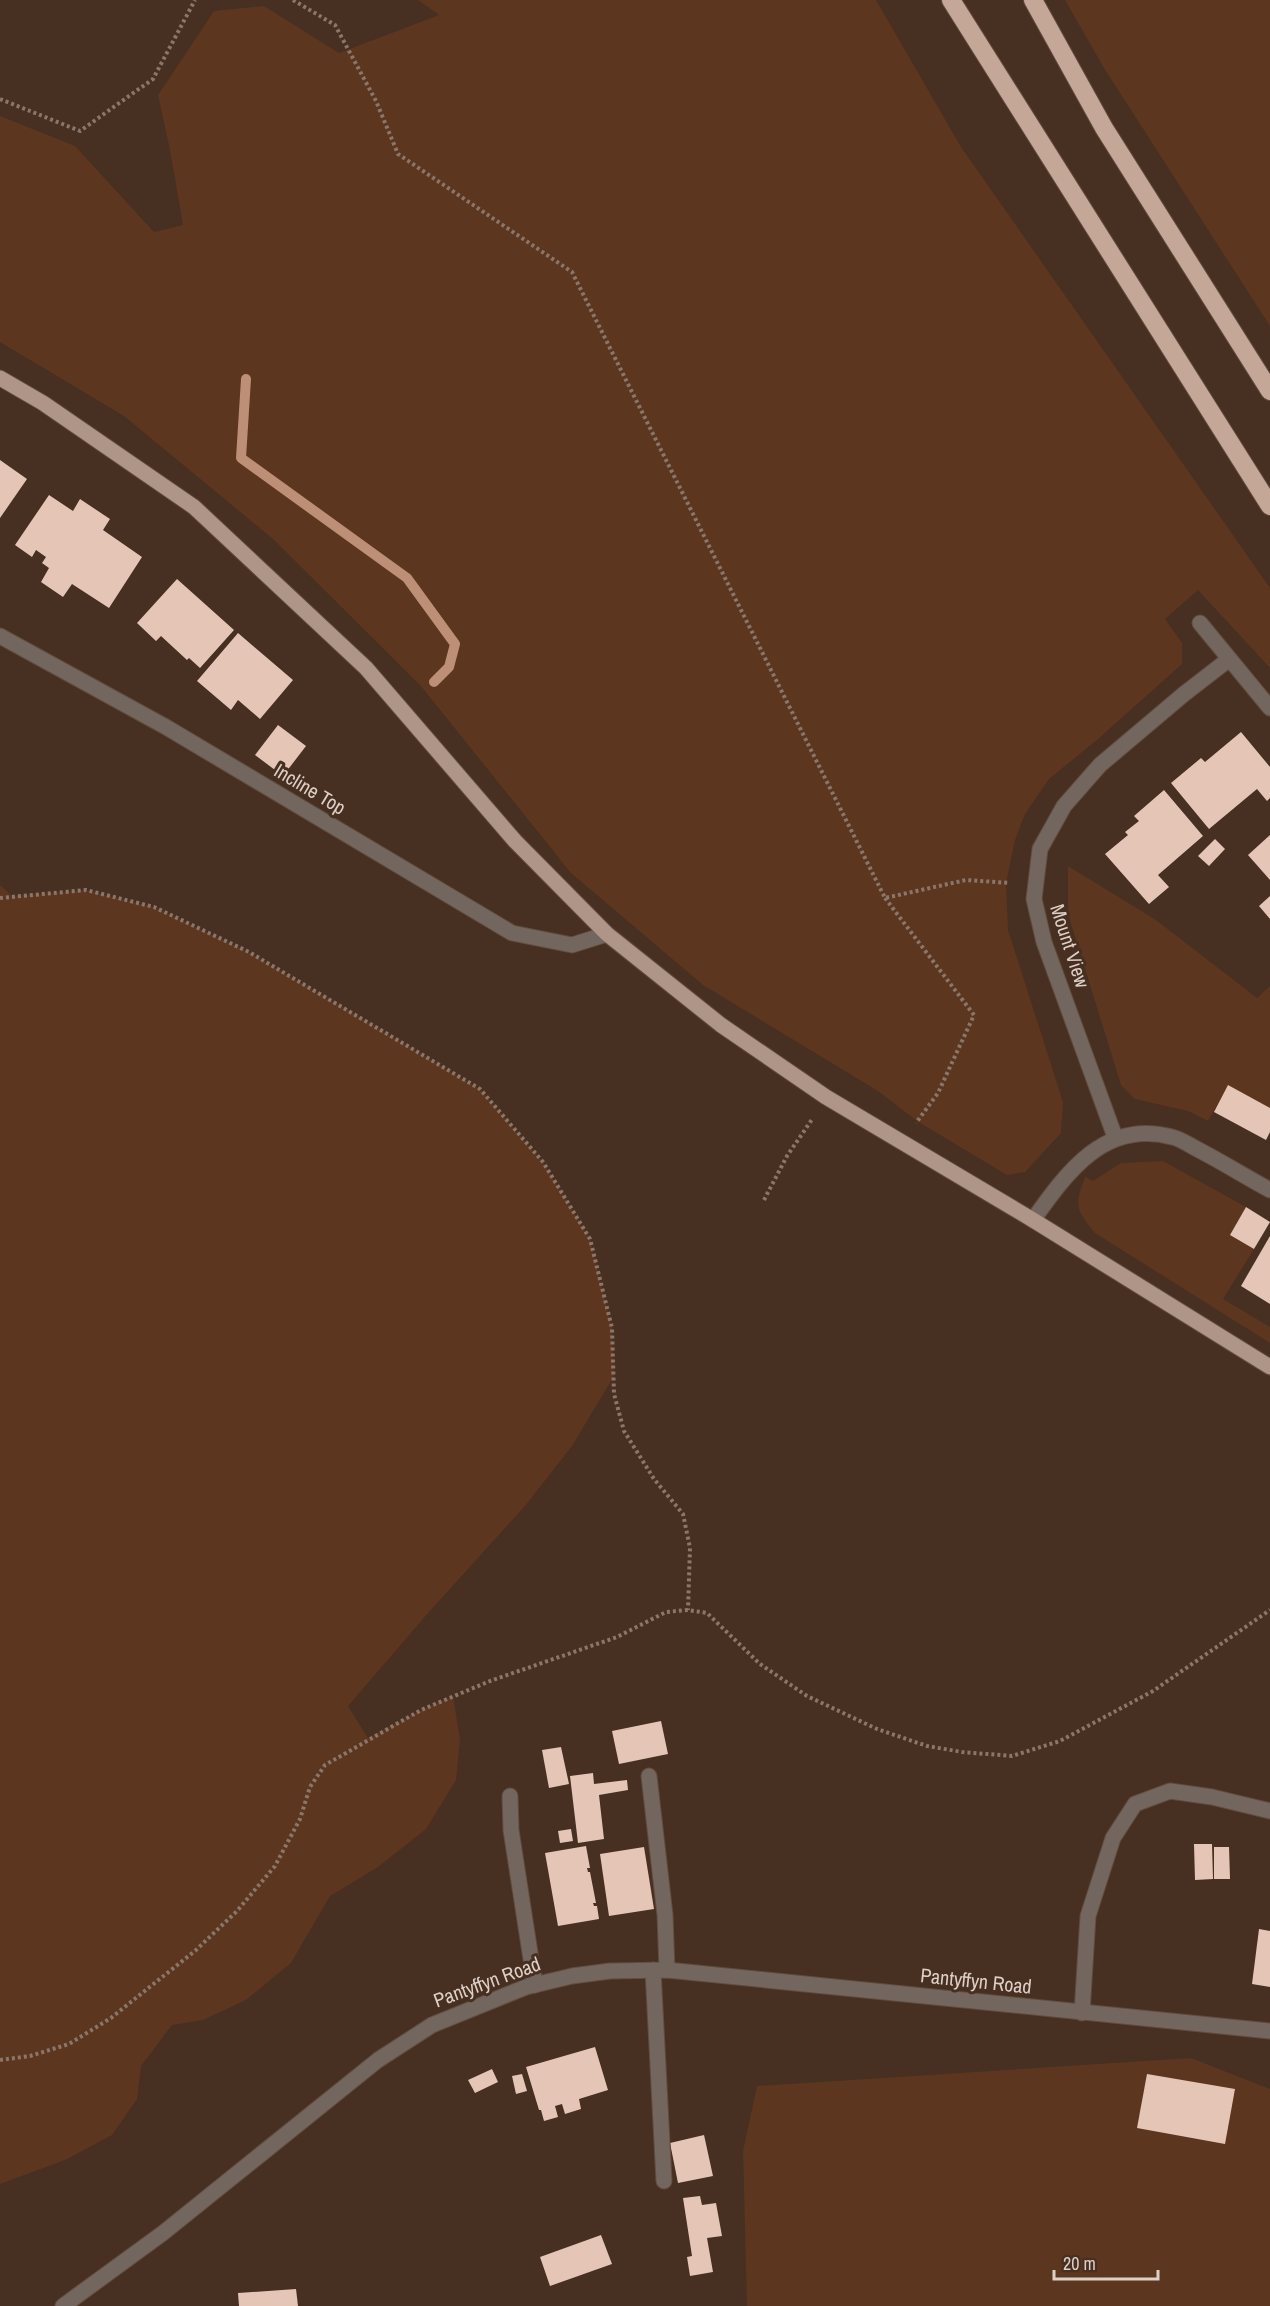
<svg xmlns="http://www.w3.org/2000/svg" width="1270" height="2306" viewBox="0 0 1270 2306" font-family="'Archivo Narrow',sans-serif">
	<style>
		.green { fill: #5d361f }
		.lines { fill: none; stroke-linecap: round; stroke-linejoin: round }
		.stream { stroke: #bc8f76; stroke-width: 10 }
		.building { fill: #e5c6b6 }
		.minor-casing { stroke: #624c3f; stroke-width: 17 }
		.major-casing { stroke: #624c3f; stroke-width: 17 }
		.highway-casing { stroke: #624c3f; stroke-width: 20 }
		.path { stroke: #8a766b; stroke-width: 4; stroke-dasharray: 3 3; stroke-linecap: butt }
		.minor { stroke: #72665f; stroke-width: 15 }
		.major { stroke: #ae9587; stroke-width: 15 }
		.highway { stroke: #c5a797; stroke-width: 18 }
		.labels { text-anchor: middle; stroke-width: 6; stroke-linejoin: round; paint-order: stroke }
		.street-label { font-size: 20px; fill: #decfc6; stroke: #472f21 }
	</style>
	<rect width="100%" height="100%" fill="#472f21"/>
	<!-- green -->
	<g class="green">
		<path d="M418,0H876L961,147L1270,588V668L1198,590L1165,619L1182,643V664L1098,739L1049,779L1025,814L1015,840L1006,883L1008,930L1063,1102L1061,1133L1025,1172L1007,1175L917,1121L878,1091L703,985L571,873L420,685L273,539L124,416L0,342V116L75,146L154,232L183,225L170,150L158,95L214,11L264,6L339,53L439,15Z"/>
		<path d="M1065,0H1270V326L1104,68Z"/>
		<path d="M1068,866L1156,920L1257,998L1270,986V1108L1228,1086L1208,1121L1188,1111L1135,1099L1121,1085L1068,914Z"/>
		<path d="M0,885L12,896L86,890L154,907L249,952L350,1011L480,1089L543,1162L590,1239L612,1328L614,1376L572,1446L525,1506L429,1612L348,1706L368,1738L421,1710L453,1696L460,1740L456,1780L426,1829L378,1867L330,1896L291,1963L246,2000L203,2020L172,2025L141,2066L137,2099L112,2135L65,2160L0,2184Z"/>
		<path d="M1163,1161L1246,1207L1230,1235L1254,1249L1223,1299L1270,1327V1343L1095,1233C1076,1210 1074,1206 1085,1177L1093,1181L1121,1163Z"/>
		<path d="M1191,2058L1270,2089V2306H747L743,2151L757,2086Z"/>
	</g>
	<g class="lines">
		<!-- stream -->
		<path class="stream" d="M246,379L241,458L407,578L455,644L449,667L434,682"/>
	</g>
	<!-- building -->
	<g class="building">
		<path d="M0,460L27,479L0,518Z"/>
		<path d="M49,495L73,511L80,499L110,519L103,530L142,557L109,608L72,584L63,597L41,582L49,568L42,563L46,557L36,550L32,557L15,545Z"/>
		<path d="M177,579L234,630L200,668L189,658L187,660L161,636L156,641L137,623Z"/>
		<path d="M238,633L293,680L260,719L238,700L231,710L197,681Z"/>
		<path d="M278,725L306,746L283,776L255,755Z"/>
		<path d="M1241,732L1270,767V798L1267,801L1257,789L1209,829L1171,783L1201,758L1205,762Z"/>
		<path d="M1164,790L1203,836L1158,875L1169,887L1149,904L1105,854L1128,835L1125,832L1139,821L1134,816Z"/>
		<path d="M1270,835V880L1248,855Z"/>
		<path d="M1215,839L1225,849L1209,866L1198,856Z"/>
		<path d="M1270,896V919L1259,906Z"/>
		<path d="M1228,1085L1270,1108V1132L1266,1140L1214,1112Z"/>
		<path d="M1246,1207L1270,1222L1254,1249L1230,1235Z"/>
		<path d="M1270,1236V1304L1241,1286Z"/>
		<path d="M661,1721L668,1754L619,1764L612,1731Z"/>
		<path d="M561,1747L569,1784L549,1788L542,1750Z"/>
		<path d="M593,1773L594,1784L627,1780L628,1790L599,1795L604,1839L578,1843L570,1776Z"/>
		<path d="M571,1829L573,1841L560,1843L558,1831Z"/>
		<path d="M1194,1844H1212L1213,1879L1195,1880Z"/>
		<path d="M586,1846L590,1868H587L588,1872H590L596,1903H593L594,1906H597L599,1919L558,1926L545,1853Z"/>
		<path d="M644,1847L654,1909L609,1916L600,1854Z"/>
		<path d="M1214,1847H1229L1230,1879H1214Z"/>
		<path d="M1259,1929L1270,1931V1987L1252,1984Z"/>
		<path d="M595,2047L608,2090L579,2099L581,2109L565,2114L562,2104L555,2106L558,2117L544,2121L541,2110H539L526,2067Z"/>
		<path d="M492,2069L498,2082L475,2093L468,2080Z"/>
		<path d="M522,2074L527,2091L516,2094L512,2076Z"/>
		<path d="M1147,2074L1235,2089L1225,2144L1137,2128Z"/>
		<path d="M704,2135L713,2176L678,2183L670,2143Z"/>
		<path d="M700,2196L702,2205L716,2203L722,2236L707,2238L713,2272L690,2276L687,2257L692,2256L683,2198Z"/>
		<path d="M601,2235L612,2264L550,2286L540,2257Z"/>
		<path d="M296,2289L298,2306H239L238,2293Z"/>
	</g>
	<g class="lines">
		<defs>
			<g id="minor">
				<path d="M1200,623L1270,708"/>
				<path d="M0,636L166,727L512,933L572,945L607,934"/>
				<path d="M1115,1137L1044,942L1034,899L1040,849L1064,806L1100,765L1184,694L1228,660"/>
				<path d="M1033,1220C1067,1172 1105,1119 1172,1137C1181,1139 1189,1145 1197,1149C1222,1162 1246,1177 1270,1190"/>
				<path d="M649,1776L665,1915L667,1970"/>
				<path d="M510,1796L511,1830L535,1985"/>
				<path d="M653,1970L664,2181"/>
				<path d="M1082,2013L1088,1916L1113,1838L1135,1804L1170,1791L1212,1797L1270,1811"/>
				<path d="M63,2306L163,2233L378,2060L432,2025L526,1987L572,1976L610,1971L667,1970L1270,2031"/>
			</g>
			<path id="major" d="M0,378L43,403L194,507L366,668L515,841L607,934L721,1025L826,1097L1033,1220L1270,1367"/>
			<g id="highway">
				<path d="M951,0L1270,506"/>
				<path d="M1033,0L1104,128L1270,391"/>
			</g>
		</defs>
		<!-- minor casing -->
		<use href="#minor" class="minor-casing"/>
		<!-- major casing -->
		<use href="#major" class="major-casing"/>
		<!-- highway casing -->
		<use href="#highway" class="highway-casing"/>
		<!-- path -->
		<g class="path">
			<path d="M293,0L335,25L376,101L398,154L572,272L885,898L966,880L1010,883"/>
			<path d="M0,99L80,131L153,79L195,0"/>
			<path d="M0,898L86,890L154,907L249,952L480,1089L543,1162L590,1239L612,1328L614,1394L624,1431L654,1479L683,1514L690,1548L688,1610"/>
			<path d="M885,898L974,1015L938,1093L916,1123"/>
			<path d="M764,1200L787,1156L813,1118"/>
			<path d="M0,2060L30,2056L69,2044L111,2018L196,1950L237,1911L275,1866L300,1819L310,1787L325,1765L421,1710L490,1681L617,1637L666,1612L688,1610L707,1613L760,1664L807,1696L877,1729L927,1746L962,1752L1012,1756L1060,1741L1153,1691L1270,1610"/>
		</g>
		<!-- minor -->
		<use href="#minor" class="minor"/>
		<!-- major -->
		<use href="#major" class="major"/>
		<!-- highway -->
		<use href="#highway" class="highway"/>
	</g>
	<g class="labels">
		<!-- street labels -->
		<g class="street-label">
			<text transform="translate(310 789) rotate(31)" y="7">Incline Top</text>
			<text transform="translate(1070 946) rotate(72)" y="7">Mount View</text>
			<text transform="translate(976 1981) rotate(6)" y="7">Pantyffyn Road</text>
			<text transform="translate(487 1982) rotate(-20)" y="7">Pantyffyn Road</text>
		</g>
	</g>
	<!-- scale -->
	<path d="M1054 2270v9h104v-9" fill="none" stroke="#decfc6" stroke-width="3"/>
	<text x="1063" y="2270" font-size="18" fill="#decfc6" stroke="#472f21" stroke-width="4.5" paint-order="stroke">20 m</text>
</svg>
